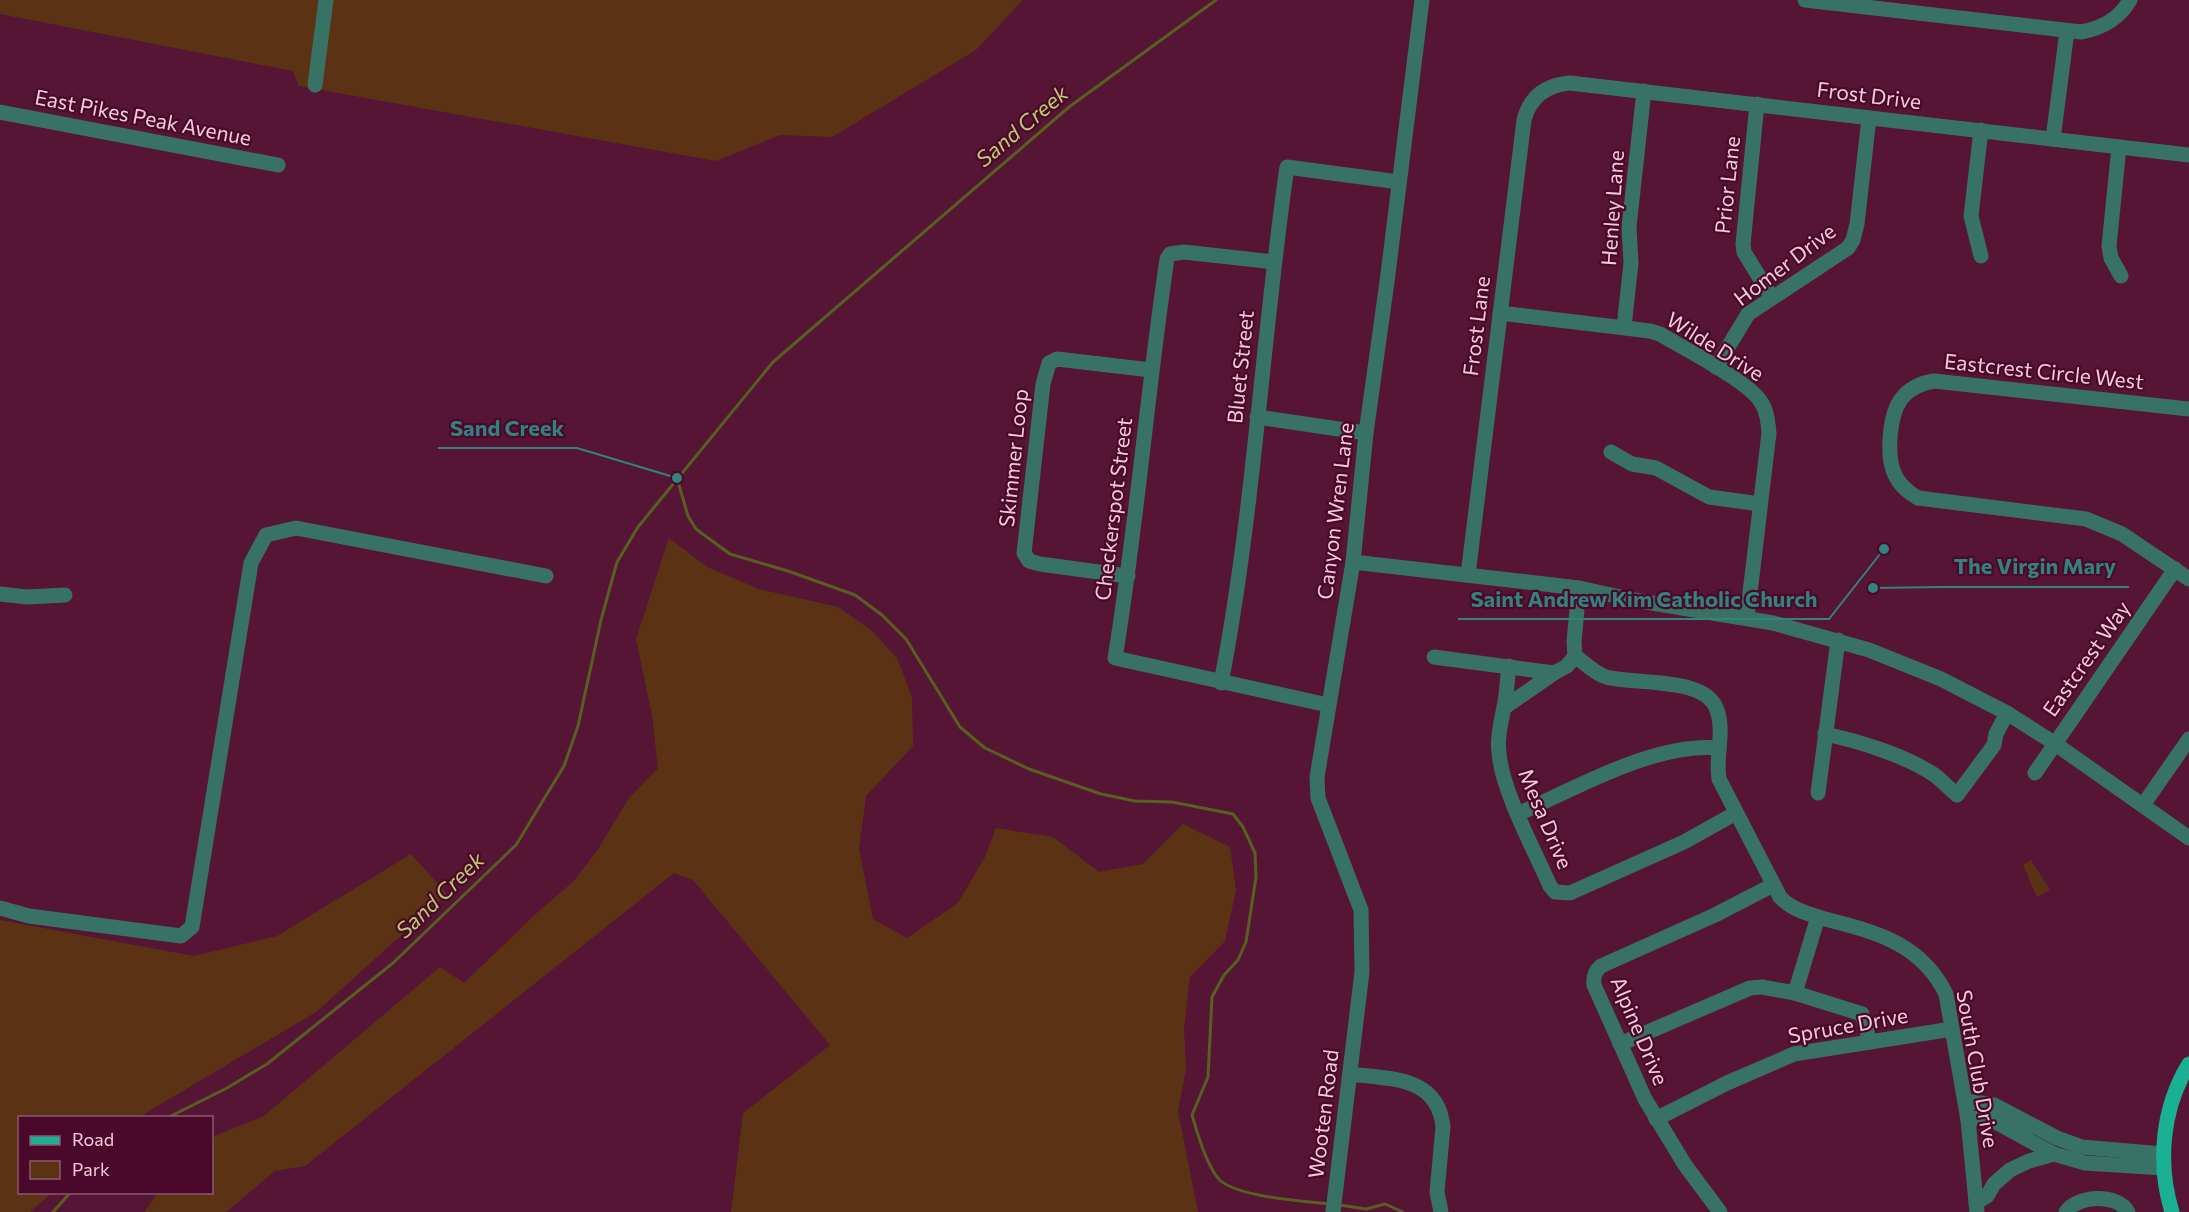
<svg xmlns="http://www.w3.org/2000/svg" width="2189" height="1212" viewBox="0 0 2189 1212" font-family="Commissioner,sans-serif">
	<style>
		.green { fill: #5b3314 }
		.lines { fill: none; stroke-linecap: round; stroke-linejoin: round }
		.stream { stroke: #575f21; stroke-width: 3 }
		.minor { stroke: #387264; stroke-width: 15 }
		.major { stroke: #19b094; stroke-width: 15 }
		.labels { text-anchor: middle; stroke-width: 4.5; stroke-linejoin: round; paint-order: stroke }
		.street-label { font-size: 21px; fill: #f4cbd9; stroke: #4a092a }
		.water-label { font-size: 22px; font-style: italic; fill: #becb71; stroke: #4a092a }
		.leader { fill: none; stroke: #31837e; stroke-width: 2 }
		.callout-dot { fill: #31837e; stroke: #4a092a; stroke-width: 2 }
		.callout-label { font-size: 22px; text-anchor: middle; font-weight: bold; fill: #31837e; stroke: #4a092a; stroke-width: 4.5; stroke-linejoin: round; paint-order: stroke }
	</style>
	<rect width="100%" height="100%" fill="#561534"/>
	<!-- green -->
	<g class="green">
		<path d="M0,0H1023L976,50L832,137L780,135L716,161L299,86L293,71L0,14Z"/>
		<path d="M669,538L707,567L759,589L838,607L871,630L897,658L912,697L913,746L866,796L859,849L873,919L907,938L958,903L985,857L996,828L1053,837L1099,872L1143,864L1183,824L1230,847L1236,890L1225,941L1190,977L1184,1027L1186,1069L1178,1111L1198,1212H731L743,1113L830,1045L693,880L674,873L305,1166L275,1171L226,1212H144L158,1193L212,1192V1137L264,1116L440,967L464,983L541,909L574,881L598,849L629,798L658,768L652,715L636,639Z"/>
		<path d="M411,854L447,894L316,1012L139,1117L20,1118V1192L52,1193L30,1212H0V920L194,956L277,936Z"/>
		<path d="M2031,860L2050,890L2037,897L2023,865Z"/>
	</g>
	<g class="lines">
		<!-- stream -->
		<g class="stream">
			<path d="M677,478L688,516L696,529L730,554L788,571L855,595L882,615L906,639L960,727L985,748L1029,769L1101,794L1135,801L1172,802L1233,814L1243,827L1255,853L1256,877L1246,942L1238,960L1224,975L1212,997L1208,1077L1192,1115C1198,1135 1205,1160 1217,1177C1231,1197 1304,1201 1329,1204"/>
			<path d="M167,1118L227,1088L267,1064L393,963L516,845L564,766L578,726L601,620L617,562L638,527L773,362L1069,107L1216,0"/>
			<path d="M1339,1205L1366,1209L1385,1204L1403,1212"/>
			<path d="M53,1212L71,1192"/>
		</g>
		<!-- minor -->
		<g class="minor">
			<path d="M1805,0L2081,32C2103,28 2119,19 2130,0"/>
			<path d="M315,85L326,0"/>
			<path d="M1757,104L1743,244L1744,252L1772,298"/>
			<path d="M0,112L278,165"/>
			<path d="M1981,130L1971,216L1981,256"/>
			<path d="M2053,139L2067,31"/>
			<path d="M2119,147L2109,246L2111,258L2121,276"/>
			<path d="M1274,262L1184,252L1170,254L1167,259C1147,392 1137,525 1115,658L1328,705"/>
			<path d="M1500,313L1650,331L1660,334C1683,348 1748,381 1761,402C1767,411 1768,422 1769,433L1747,618"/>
			<path d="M1624,327L1631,263L1629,227L1644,91"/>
			<path d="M1716,367L1748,314L1848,248L1853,240L1857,224L1869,118"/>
			<path d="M2189,409L1934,381C1921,383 1910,388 1902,398C1889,414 1886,457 1895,475C1900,486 1908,492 1918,498L2086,519L2122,534L2189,579"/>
			<path d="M1257,417L1366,433"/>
			<path d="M1611,452L1632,464L1656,468L1709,497L1760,504"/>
			<path d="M1353,562L1579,588L1634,600L1773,623L1869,650L1941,679L2007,713L2054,743L2189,838"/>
			<path d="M1468,575L1524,120C1530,97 1546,85 1570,83L2189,155"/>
			<path d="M1128,576L1040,564L1029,561L1024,553L1043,384L1049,363L1057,359L1151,370"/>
			<path d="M0,594L27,597L65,595"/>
			<path d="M1575,656L1574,642L1579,588"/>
			<path d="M1434,657L1554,673L1567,666L1575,656C1585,663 1594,673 1606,677C1635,685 1706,676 1717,710C1725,732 1715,756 1719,779L1780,897C1792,910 1809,914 1825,919C1875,932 1921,943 1946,994L1968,1120L1977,1212"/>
			<path d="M1509,666C1507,680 1507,694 1504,707C1501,723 1497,737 1499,753C1502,791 1534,849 1550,886L1555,892L1570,893L1684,842L1736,813"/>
			<path d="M1221,683C1254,513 1262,339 1287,167L1399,182"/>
			<path d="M1505,707L1554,673"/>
			<path d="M1825,734C1859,741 1907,756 1936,776C1943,782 1950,789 1957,795L1994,745L1996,734L2007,713"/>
			<path d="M2035,773L2175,569"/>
			<path d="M1818,793L1838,640"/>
			<path d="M2143,805L2189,739"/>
			<path d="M1518,814C1576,788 1655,742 1719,748"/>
			<path d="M0,908L29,916L181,936L192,927L251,563L266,535L296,528L546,576"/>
			<path d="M1795,993L1818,917"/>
			<path d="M1620,1044L1750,988L1762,987L1795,993L1862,1014L1870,1042"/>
			<path d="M1350,1074C1390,1079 1438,1076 1443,1127L1437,1192L1441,1212"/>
			<path d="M1966,1101L1994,1105L2057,1138L2082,1147L2163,1154"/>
			<path d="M1656,1119L1727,1083L1794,1054L1952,1029"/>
			<path d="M1968,1120L1982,1117L1992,1120L2054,1154"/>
			<path d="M1976,1203L1987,1196L1994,1184L2010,1170L2029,1161L2054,1154L2085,1163L2163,1168"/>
			<path d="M1333,1212L1362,972L1361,910L1318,798L1317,777L1353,562L1366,433L1387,282L1422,0"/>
			<path d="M1720,1212L1685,1165L1645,1099L1594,985C1593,976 1595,971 1601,966L1715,915L1773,885"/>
			<path d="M2066,1212C2077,1195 2118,1193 2128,1212"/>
		</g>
		<!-- major -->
		<path class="major" d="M2172,1212C2157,1163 2162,1108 2189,1064"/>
	</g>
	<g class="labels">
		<!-- street labels -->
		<g class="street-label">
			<text transform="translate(1869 96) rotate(7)" y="7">Frost Drive</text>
			<text transform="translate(143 118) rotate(11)" y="7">East Pikes Peak Avenue</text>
			<text transform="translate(1728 185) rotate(-84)" y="7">Prior Lane</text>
			<text transform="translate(1613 208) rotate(-86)" y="7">Henley Lane</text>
			<text transform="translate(1785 265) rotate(-37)" y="7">Homer Drive</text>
			<text transform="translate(1477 326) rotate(-83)" y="7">Frost Lane</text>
			<text transform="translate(1715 347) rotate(32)" y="7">Wilde Drive</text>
			<text transform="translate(1241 367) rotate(-84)" y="7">Bluet Street</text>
			<text transform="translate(2044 372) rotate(6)" y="7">Eastcrest Circle West</text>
			<text transform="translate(1014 458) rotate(-84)" y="7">Skimmer Loop</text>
			<text transform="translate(1114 509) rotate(-83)" y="7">Checkerspot Street</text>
			<text transform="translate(1336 511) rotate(-83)" y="7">Canyon Wren Lane</text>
			<text transform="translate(2087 659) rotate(-55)" y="7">Eastcrest Way</text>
			<text transform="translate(1545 819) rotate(67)" y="7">Mesa Drive</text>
			<text transform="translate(1848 1026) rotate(-10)" y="7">Spruce Drive</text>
			<text transform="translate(1639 1031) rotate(67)" y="7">Alpine Drive</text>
			<text transform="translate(1977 1069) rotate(80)" y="7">South Club Drive</text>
			<text transform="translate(1324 1114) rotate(-83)" y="7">Wooten Road</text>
		</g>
		<!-- water labels -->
		<g class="water-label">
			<text transform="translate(1022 126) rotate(-40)" y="8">Sand Creek</text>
			<text transform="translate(440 895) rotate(-44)" y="8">Sand Creek</text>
		</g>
	</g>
	<!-- callouts -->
	<path class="leader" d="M677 478L577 448H438M1873 588L1942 587H2129M1884 549L1829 619H1458"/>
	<g class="callout-dot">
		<circle cx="677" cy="478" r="6"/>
		<circle cx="1873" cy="588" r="6"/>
		<circle cx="1884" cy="549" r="6"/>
	</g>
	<g class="callout-label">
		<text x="507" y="436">Sand Creek</text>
		<text x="2035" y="574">The Virgin Mary</text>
		<text x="1644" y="607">Saint Andrew Kim Catholic Church</text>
	</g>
	<!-- legend -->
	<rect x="18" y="1116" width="195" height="78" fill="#4a092a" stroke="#8e5770" stroke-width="1.5"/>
	<rect x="30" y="1136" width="30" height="9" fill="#19b094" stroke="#8e5770" stroke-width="1.5"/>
	<text x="72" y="1146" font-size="18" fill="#f4cbd9">Road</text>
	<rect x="30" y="1161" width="30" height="18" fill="#5b3314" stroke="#8e5770" stroke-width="1.5"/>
	<text x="72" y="1176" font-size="18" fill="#f4cbd9">Park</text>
</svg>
